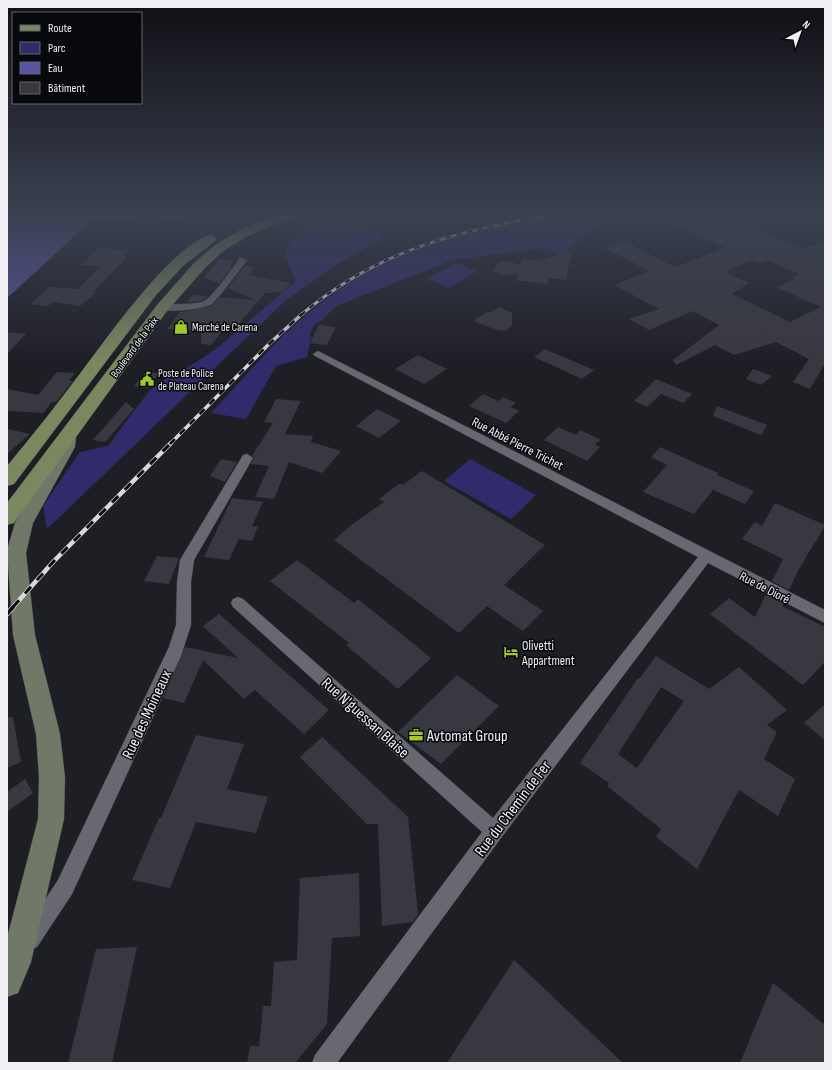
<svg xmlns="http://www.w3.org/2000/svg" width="832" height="1070" viewBox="0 0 832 1070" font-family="'Sofia Sans Condensed',sans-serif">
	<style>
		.green { fill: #312b6c }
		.water { fill: #5754a3 }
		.building { fill: #383840; fill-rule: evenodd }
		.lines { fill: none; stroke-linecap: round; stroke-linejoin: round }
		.street-casing { stroke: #3b3b41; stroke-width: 1 }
		.secondary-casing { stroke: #3b3b41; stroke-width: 1 }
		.primary-casing { stroke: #3b3b41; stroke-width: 1 }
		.street { fill: #676870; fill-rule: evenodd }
		.secondary { fill: #707868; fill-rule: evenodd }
		.primary { fill: #7a8860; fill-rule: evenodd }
		.rail-far3-casing { stroke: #d8d8dd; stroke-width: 3 }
		.rail-far2-casing { stroke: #d8d8dd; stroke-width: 3.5 }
		.rail-far1-casing { stroke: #d8d8dd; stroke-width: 4.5 }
		.rail-casing { stroke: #d8d8dd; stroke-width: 5 }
		.rail-far3 { stroke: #08090c; stroke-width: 2; stroke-dasharray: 5.5; stroke-linecap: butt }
		.rail-far2 { stroke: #08090c; stroke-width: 2.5; stroke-dasharray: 7; stroke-linecap: butt }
		.rail-far1 { stroke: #08090c; stroke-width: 3; stroke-dasharray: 9; stroke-linecap: butt }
		.rail { stroke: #08090c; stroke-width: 3.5; stroke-dasharray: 11; stroke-linecap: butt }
		.labels { text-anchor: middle; stroke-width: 3; stroke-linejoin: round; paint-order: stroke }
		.far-poi-label { font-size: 11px; fill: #f0f0f5; stroke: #08090c; text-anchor: start }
		.far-street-label { font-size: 11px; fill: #f0f0f5; stroke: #08090c }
		.street-label { font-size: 13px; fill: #f0f0f5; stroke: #08090c }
		.poi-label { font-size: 13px; fill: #f0f0f5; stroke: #08090c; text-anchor: start }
		.near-street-label { font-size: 16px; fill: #f0f0f5; stroke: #08090c }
		.near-poi-label { font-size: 16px; fill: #f0f0f5; stroke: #08090c; text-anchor: start }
	</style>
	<rect width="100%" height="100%" fill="#1e1e25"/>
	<!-- green -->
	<g class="green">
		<path d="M308,213H343L384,238L339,263L285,301L47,529L43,506L80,452L108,446L149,391L173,373L187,368L217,348L296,281L284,252L310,221L289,219Z"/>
		<path d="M575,213H638L608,218L559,255L544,248L453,260L336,306L321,321L315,324L310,333L311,338L307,357L276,366L246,419L211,413C244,378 275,340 311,311C345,283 385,259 427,245C475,228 525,221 575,213Z"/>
		<path d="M456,263L477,271L448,288L427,279Z"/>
		<path d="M470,459L536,495L511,519L444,481Z"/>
	</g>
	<!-- water -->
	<path class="water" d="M7,213H196L172,220L152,215L115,221L92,220L7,298Z"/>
	<!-- building -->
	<g class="building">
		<path d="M655,213H771V216L749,223L755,225L752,226L803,248L825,242V363L810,389L793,382L809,359L776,342L734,355L715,345L676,365L673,360L719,325L693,311L649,330L629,319L659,309L614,285L649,271L605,248L624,241L675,267L725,248L662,218H664ZM751,260L759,263L767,260L799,274L791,277L796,279L776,287L821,307L790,322L732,294L749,283L725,272Z"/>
		<path d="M100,247L129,251L123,256L127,257L94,291L97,292L80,306L52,302L48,306L30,304L50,287L78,289L101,266L80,265Z"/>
		<path d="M572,250L566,280L549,278L547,284L516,280L518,274L503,275L492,271L500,261H508L520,265L522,259L538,261Z"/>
		<path d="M220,259L234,261L230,265H233L219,284L204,277Z"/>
		<path d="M245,266H255L249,275L291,283L282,292L265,293L237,326L227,325L211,345L201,344V331L167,329L180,312L208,307L213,305L220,297L255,300L228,288Z"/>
		<path d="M192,295L208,296L201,301L187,302Z"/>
		<path d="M499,307L512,313V326L505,331L497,330L473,321L487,312H491Z"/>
		<path d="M319,325L336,327L327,345L310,343Z"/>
		<path d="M7,332L26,334L7,354Z"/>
		<path d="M545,349L594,370L582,379L534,357Z"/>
		<path d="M418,355L447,369L424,384L395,369Z"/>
		<path d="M753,369L772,376L761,385L746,379Z"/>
		<path d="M57,372L75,373L69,381H73L56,402H52L43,413L7,411V389L38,395Z"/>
		<path d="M146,372L159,373L148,388L134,386Z"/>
		<path d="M656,379L692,394L683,403L661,394L647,407L634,401Z"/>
		<path d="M483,394L498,401L503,397L516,403L511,407L519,411L506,423L469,406Z"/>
		<path d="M276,399L301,401L285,434L313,436L311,442L341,451L322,473L289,462L274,499L255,497L269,466L251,464L254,458L252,456L273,423L264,422Z"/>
		<path d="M126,402L134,409L105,442L93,440Z"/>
		<path d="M717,406L767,425L761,435L713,416Z"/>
		<path d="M377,409L401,421L379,438L356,426Z"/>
		<path d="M558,427L576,435L580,430L601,440L595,444L600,447L587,461L544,440Z"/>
		<path d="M7,429L30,434L7,454Z"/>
		<path d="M660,447L718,473L717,475L754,491L745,504L713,490L694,514L643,492L667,465L651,457Z"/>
		<path d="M221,459L237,462L225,482L210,476Z"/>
		<path d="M422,471L545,545L504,585L543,611L523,631L487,606L459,633L334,540L351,525L384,502L379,499L400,483L403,485Z"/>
		<path d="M232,498L263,502L252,526L258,527L252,541L239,539L229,560L204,557Z"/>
		<path d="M775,503L825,525L816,542H815L798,571L789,590L772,581L783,559L742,539L755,522L762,526Z"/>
		<path d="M157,556L179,558L169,584L144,581Z"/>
		<path d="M297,560L354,603L358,599L431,658L398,689L346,645L349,643L270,581Z"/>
		<path d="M766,594L784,603L782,606L825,627V662L803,685L710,614L729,598L755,617Z"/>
		<path d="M219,614L329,710L304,734L255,690L244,699L203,660L184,703L163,698L185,647L238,658L203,626Z"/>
		<path d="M656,656L709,689L739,667L787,710L767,725L777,732L764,759L795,779L778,816L739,790L697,869L656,837L661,829L607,786L609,783L580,763L638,678L639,679ZM661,687L684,701L637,768L618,754Z"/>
		<path d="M457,675L499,706L441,764L398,732Z"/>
		<path d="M825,704V740L804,723Z"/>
		<path d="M7,717H13L21,762L7,768Z"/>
		<path d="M196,735L244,744L227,789L268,797L256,833L196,822L170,888L132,880L159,818H161Z"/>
		<path d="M322,737L408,817L418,914L413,922L382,926L378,824H367L300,757Z"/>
		<path d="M25,779L33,793L7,812V792Z"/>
		<path d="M359,873L360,936L332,938L327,1024L295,1063H247L250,1046H259L263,1006H271L274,962L297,960L300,878Z"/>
		<path d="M137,947L112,1063H68L96,949Z"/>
		<path d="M514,960L623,1063H447Z"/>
		<path d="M773,983L825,1025V1063H740Z"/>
	</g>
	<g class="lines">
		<defs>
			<g id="street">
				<path d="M240,258L247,260C242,267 217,300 212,304C204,309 164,314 158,308C165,301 195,307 206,300C214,295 233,267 240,258Z"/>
				<path d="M318,351L825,610V623L708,563L501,838L337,1063H312L315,1055L482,832L233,607L231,603L233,599L238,597L243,599L493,818L698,557L315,356L313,354Z"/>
				<path d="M247,454L253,458L194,560L191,582V625L181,656L72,894L37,947L30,950L23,947L20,940L23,933L58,880L169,647L176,625L177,582L180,560L243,455Z"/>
			</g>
			<path id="secondary" d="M68,432L74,433L76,437L75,447L33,523L26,553L35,635L60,734L65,777L64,819L31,962L18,993L7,997V938L38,819L39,777L36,734L13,635L7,550L15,523L53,460L62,433Z"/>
			<g id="primary">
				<path d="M283,213H299L297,215L248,236L223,251L205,268L167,311L14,523L7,525V503L157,305L195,262L215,245L240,230Z"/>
				<path d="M210,235L214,236L216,239L214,242L184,265L156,295L14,484L7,486V466C33,435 58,403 82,371C107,338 172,245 210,235Z"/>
			</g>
		</defs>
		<!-- street casing -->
		<use href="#street" class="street-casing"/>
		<!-- secondary casing -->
		<use href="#secondary" class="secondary-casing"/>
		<!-- primary casing -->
		<use href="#primary" class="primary-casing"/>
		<!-- street -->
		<use href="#street" class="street"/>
		<!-- secondary -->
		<use href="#secondary" class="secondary"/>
		<!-- primary -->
		<use href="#primary" class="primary"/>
		<defs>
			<path id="rail-far3" d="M301,315C381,247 463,230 563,213"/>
			<path id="rail-far2" d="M170,444L268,345L302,314"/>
			<path id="rail-far1" d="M13,607L54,561L171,443"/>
			<path id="rail" d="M7,614L14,606"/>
		</defs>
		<!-- rail-far3 casing -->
		<use href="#rail-far3" class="rail-far3-casing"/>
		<!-- rail-far2 casing -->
		<use href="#rail-far2" class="rail-far2-casing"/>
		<!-- rail-far1 casing -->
		<use href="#rail-far1" class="rail-far1-casing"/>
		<!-- rail casing -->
		<use href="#rail" class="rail-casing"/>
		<!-- rail-far3 -->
		<use href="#rail-far3" class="rail-far3"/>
		<!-- rail-far2 -->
		<use href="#rail-far2" class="rail-far2"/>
		<!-- rail-far1 -->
		<use href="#rail-far1" class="rail-far1"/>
		<!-- rail -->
		<use href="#rail" class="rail"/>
	</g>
	<!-- sky -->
	<linearGradient id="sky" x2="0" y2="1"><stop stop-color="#101014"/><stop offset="0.59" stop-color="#3b4151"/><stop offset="1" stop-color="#3b4151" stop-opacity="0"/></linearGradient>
	<rect width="832" height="363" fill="url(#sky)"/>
	<!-- icons -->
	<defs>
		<symbol id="shop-bare" viewBox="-9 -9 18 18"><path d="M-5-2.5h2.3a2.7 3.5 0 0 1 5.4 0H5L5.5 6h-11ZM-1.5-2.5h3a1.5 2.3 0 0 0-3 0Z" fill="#a0c92b" stroke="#08090c" stroke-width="2.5" paint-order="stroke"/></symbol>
		<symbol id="civic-bare" viewBox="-9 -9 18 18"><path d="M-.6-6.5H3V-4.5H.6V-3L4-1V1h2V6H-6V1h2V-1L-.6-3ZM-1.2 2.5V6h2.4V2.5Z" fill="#a0c92b" stroke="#08090c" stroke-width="2.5" paint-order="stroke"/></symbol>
		<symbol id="hotel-bare" viewBox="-9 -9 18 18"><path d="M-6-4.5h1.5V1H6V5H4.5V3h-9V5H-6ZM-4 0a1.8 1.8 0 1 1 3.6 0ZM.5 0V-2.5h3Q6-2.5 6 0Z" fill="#a0c92b" stroke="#08090c" stroke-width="2.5" paint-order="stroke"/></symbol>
		<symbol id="office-bare" viewBox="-9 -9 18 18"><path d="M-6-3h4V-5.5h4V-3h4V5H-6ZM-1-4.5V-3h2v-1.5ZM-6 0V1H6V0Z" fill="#a0c92b" stroke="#08090c" stroke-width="2.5" paint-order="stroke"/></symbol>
	</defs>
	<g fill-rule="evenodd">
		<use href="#shop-bare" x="171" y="317" width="20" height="20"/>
		<use href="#civic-bare" x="137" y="369" width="20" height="20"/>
		<use href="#hotel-bare" x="501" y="642" width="20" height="20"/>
		<use href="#office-bare" x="406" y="725" width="20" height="20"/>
	</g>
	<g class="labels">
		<!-- far-poi labels -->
		<g class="far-poi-label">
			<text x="192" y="331">Marché de Carena</text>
			<text x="158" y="377">Poste de Police<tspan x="158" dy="13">de Plateau Carena</tspan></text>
		</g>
		<!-- far-street labels -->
		<g class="far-street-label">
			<text transform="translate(134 347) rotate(-54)" y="4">Boulevard de la Paix</text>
		</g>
		<!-- street labels -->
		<g class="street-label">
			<text transform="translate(518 443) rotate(27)" y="5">Rue Abbé Pierre Trichet</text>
			<text transform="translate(765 587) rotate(27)" y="5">Rue de Dioré</text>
		</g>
		<!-- poi labels -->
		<g class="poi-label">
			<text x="522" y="650">Olivetti<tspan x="522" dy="15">Appartment</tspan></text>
		</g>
		<!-- near-street labels -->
		<g class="near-street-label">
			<text transform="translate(146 714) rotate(-65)" y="6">Rue des Moineaux</text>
			<text transform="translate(366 717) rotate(42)" y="6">Rue N'guessan Blaise</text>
			<text transform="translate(512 808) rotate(-53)" y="6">Rue du Chemin de Fer</text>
		</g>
		<!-- near-poi labels -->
		<g class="near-poi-label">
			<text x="427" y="741">Avtomat Group</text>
		</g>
	</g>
	<!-- border -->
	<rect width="832" height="1070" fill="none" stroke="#f0f0f5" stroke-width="16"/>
	<!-- legend -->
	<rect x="12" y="12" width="130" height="92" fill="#08090c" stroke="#656569"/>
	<rect x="20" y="25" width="20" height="6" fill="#7a8860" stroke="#656569"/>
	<text x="48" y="32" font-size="12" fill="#f0f0f5">Route</text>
	<rect x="20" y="42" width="20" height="12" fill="#312b6c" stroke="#656569"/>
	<text x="48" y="52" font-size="12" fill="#f0f0f5">Parc</text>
	<rect x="20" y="62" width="20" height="12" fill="#5754a3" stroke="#656569"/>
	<text x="48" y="72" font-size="12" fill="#f0f0f5">Eau</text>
	<rect x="20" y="82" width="20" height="12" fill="#383840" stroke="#656569"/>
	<text x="48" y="92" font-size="12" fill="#f0f0f5">Bâtiment</text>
	<!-- north arrow -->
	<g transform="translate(800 32) rotate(41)" stroke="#08090c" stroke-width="3" paint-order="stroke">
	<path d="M0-3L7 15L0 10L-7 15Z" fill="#f0f0f5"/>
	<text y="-6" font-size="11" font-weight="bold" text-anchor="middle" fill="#f0f0f5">N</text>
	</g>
</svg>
